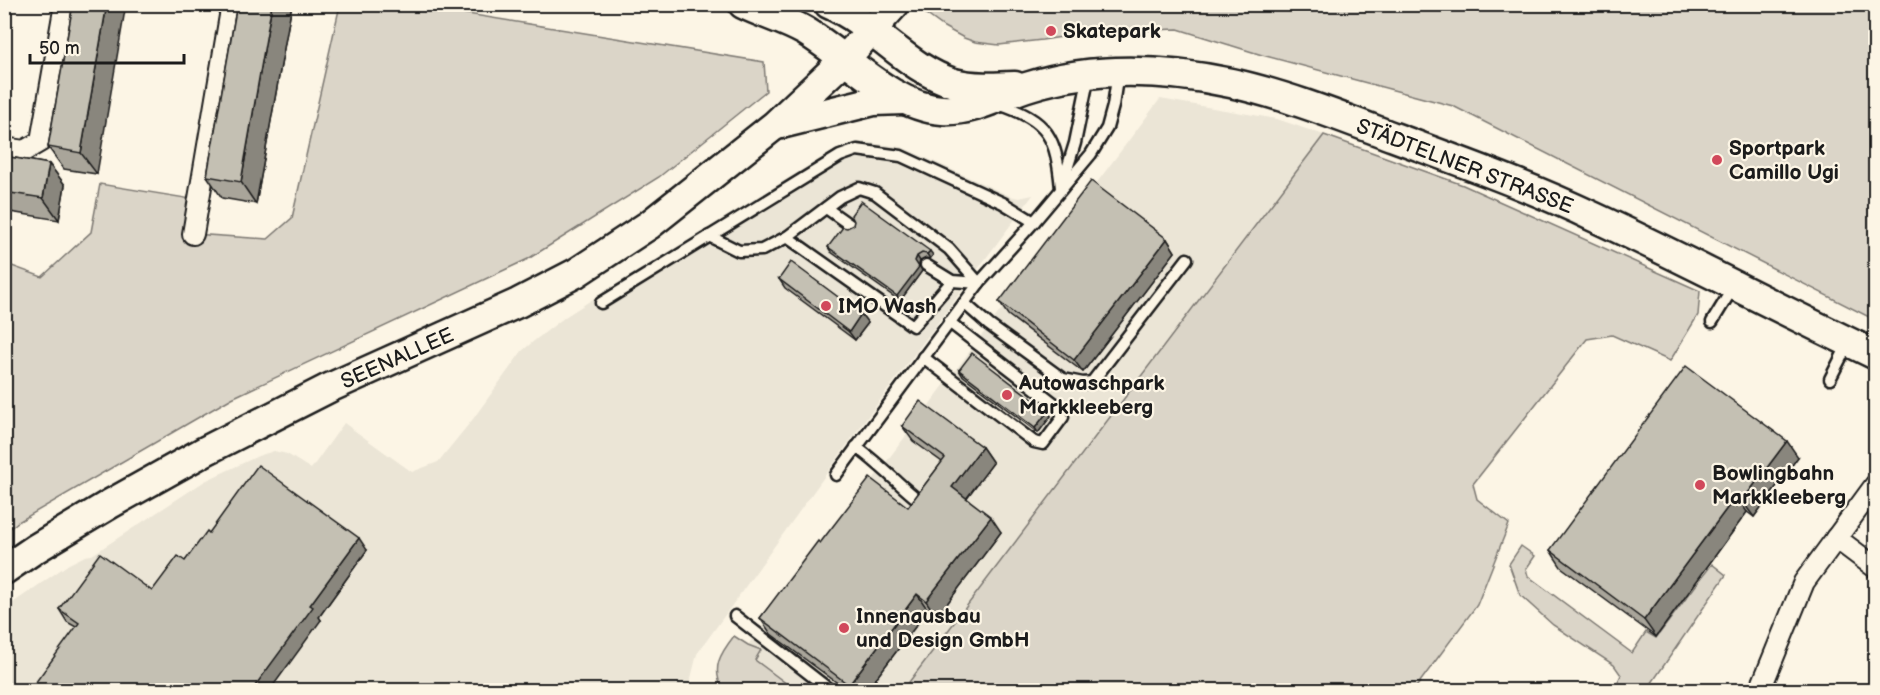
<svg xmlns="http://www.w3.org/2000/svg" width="1880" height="695" viewBox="0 0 1880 695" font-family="'Balsamiq Sans',sans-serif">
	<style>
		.built { fill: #ebe5d6 }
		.green { fill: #dbd5c8; stroke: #7c7872; stroke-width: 1.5 }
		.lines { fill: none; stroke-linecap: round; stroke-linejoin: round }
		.lane-casing { stroke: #1c1c1c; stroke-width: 15 }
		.street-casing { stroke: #1c1c1c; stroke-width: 24 }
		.secondary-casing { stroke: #1c1c1c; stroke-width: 33 }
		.lane { stroke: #fcf5e5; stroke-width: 10 }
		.street { stroke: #fcf5e5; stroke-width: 20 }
		.secondary { stroke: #fcf5e5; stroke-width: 28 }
		.wall { fill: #a9a59a; stroke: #1c1c1c; stroke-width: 1.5 }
		.shaded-wall { fill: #89867d; stroke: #1c1c1c; stroke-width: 1.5 }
		.building { fill: #c4c0b3; stroke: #1c1c1c; stroke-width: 1.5 }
		.poi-dot { fill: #d1495b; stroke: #fcf5e5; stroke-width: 2 }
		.labels { text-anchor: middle; stroke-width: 4.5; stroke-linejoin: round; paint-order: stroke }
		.poi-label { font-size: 21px; font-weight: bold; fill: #1c1c1c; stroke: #fcf5e5; text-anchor: start }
		.street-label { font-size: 21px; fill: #1c1c1c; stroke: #fcf5e5 }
	</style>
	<rect width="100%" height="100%" fill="#fcf5e5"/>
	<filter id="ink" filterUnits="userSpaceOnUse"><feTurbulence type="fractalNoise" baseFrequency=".0167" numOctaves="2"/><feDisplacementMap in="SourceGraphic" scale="12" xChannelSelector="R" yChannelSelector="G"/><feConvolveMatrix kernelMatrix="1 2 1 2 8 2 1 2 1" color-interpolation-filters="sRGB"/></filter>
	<g filter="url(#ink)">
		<!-- built -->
		<g class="built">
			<path d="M1160,99L1277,119L1324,135L903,690H795L755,659L748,645Z"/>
			<path d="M856,142H864L902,147L1010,196L1019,198L1033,195L852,438L697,654L688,690H5L4,609L69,564L85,556L92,555L205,481L258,456L274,451L287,454L311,469L344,423L412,472L438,462L473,419L522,351L534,341L565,317L607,290L821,158Z"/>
		</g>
		<!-- green -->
		<g class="green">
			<path d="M340,5H412L764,62L766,91L659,177L528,259L232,398L18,522L5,532L4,263L42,277L91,232L100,184L198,200L193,234L268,239L292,218Z"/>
			<path d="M930,5H1875V320L1453,106L1262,55L1178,29L1096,32L1042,40L999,45L975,42L964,38L944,27L926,14Z"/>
			<path d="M1324,135L1463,185L1700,291L1698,315L1670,361L1612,335L1587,339L1473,484L1477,499L1509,524L1477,605L1414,690H903Z"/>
			<path d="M1521,546L1535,556L1526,569L1528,576L1632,653L1646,632L1656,638L1712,564L1726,575L1647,690H1614L1621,675L1614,665L1553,625L1520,595L1509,564Z"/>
			<path d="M734,636L748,645L761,650L755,660L795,690H723C711,668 720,654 734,636Z"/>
		</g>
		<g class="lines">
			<defs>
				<g id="lane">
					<path d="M998,104C1049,121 1056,137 1061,188"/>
					<path d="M1063,182L1075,143L1089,75"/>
					<path d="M826,208L850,225"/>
					<path d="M709,236L739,251L762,250L787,237L840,197L859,188L875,193L949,249L979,283"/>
					<path d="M787,237L913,326L952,281"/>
					<path d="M926,265L952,281L979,283"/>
					<path d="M601,303L840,156L857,150L901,156L1003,203L1034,222"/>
					<path d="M964,303L989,325L1063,379L1083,383L1092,382L1187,259"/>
					<path d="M1712,322L1734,286"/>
					<path d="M923,357L1034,442L1043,444L1063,417L1059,407L949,322"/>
					<path d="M1830,379L1849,342"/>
					<path d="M856,447C880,464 899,485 922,503"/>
					<path d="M836,475L979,283L1034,222L1091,154L1107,128L1113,106L1118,72"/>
					<path d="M735,616L830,690"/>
				</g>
				<g id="street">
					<path d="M4,148L24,151L41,141L65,4"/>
					<path d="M193,234L232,4"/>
					<path d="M1836,538L1876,568"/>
					<path d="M1760,690L1804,582L1876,484"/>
				</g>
				<g id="secondary">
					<path d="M743,4C763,14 786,20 805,31C847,56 892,107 942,110C974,112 1000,95 1030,86C1093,66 1166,69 1231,83C1286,95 1341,117 1394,137C1461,162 1529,186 1594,217C1689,261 1781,310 1876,355"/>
					<path d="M829,4C875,24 907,69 954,83C973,88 995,87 1015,86"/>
					<path d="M777,125L874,101L903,100"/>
					<path d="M4,570L35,549L110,504L205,451L329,388L518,303L576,273L649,225L775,125L845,59L895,4"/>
				</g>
			</defs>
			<!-- lane casing -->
			<use href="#lane" class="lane-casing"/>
			<!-- street casing -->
			<use href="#street" class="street-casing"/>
			<!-- secondary casing -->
			<use href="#secondary" class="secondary-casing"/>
			<!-- lane -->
			<use href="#lane" class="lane"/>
			<!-- street -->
			<use href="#street" class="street"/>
			<!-- secondary -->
			<use href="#secondary" class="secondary"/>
		</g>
		<!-- wall -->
		<g class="wall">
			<path d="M73,4L97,174L64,169L48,147Z"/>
			<path d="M237,4H292L256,204L222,198L207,176Z"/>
			<path d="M4,156L49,164L65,185L59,220L4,211Z"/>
			<path d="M847,228L933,255L930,259L926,258L920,261L919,265L922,271L900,301L831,252L828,247Z"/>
			<path d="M1167,239L1175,252L1083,372L1008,315L999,302Z"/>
			<path d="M779,279L861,314L868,323L855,340L785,288Z"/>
			<path d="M959,370L1048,411L1051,416L1038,433L962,375Z"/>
			<path d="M902,426L982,447L993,463L966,498L1001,532L937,617L928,610L867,690H847L771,634L760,618L820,543L908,507L942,462L913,441Z"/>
			<path d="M1798,457L1754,517L1747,512L1656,637L1561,567L1550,550Z"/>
			<path d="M209,533L367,550L319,617L321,620L76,627L67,622L59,609L152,591L185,561Z"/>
		</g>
		<!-- shaded-wall -->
		<g class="shaded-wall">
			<path d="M107,4H126L97,174L81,153Z"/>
			<path d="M272,4H292L256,204L241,182Z"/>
			<path d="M49,164L65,185L59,220L43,198Z"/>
			<path d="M1167,239L1175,252L1083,372L1074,360Z"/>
			<path d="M930,251L933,255L930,259L927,254Z"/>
			<path d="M917,256L920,261L919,265L922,271L900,301L897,296L915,261Z"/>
			<path d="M861,314L868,323L855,340L849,332Z"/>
			<path d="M1048,411L1051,416L1038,433L1035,428Z"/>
			<path d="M1787,441L1798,457L1754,517L1742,501Z"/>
			<path d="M982,447L993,463L963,503L952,487Z"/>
			<path d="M1736,496L1747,512L1656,637L1644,620Z"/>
			<path d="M991,517L1001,532L937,617L926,601Z"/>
			<path d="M359,538L367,550L319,617L321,620L270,690H252L310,605Z"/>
			<path d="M917,594L928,610L867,690H853L849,685Z"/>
		</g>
		<!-- building -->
		<g class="building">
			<path d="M73,4H107L81,153L48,147Z"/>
			<path d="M237,4H272L241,182L207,176Z"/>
			<path d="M4,156L49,164L43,198L4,192Z"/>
			<path d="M1091,181L1167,239L1074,360L999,302Z"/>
			<path d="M861,201L930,251L927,254L922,253L917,256L915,261L919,267L897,296L828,247L843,227L847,228L853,225L854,221L851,215Z"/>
			<path d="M791,262L861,314L849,332L779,279Z"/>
			<path d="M972,353L1048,411L1035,428L959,370Z"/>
			<path d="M1686,366L1787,441L1742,501L1736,496L1644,620L1550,550Z"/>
			<path d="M920,401L982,447L952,487L991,517L926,601L917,594L849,685L760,618L818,541L820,543L870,478L908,507L945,458L902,426Z"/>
			<path d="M258,465L359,538L310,605L313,607L252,690H30L79,623L59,609L100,553L152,591L178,556L185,561L207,531L209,533Z"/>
		</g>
	</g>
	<!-- markers -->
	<g class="poi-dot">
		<circle cx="1051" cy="31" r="6"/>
		<circle cx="1717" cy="160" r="6"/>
		<circle cx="826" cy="306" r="6"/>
		<circle cx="1007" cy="395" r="6"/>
		<circle cx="1700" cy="485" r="6"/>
		<circle cx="844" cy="628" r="6"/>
	</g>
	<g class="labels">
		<!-- poi labels -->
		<g class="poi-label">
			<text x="1063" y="38">Skatepark</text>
			<text x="1729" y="155">Sportpark<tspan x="1729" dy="24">Camillo Ugi</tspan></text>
			<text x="838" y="313">IMO Wash</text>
			<text x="1019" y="390">Autowaschpark<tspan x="1019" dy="24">Markkleeberg</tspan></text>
			<text x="1712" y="480">Bowlingbahn<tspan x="1712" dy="24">Markkleeberg</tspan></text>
			<text x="856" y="623">Innenausbau<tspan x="856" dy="24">und Design GmbH</tspan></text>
		</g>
		<!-- street labels -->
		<g class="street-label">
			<text transform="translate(1465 166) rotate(21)" y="7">STÄDTELNER STRASSE</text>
			<text transform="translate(397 358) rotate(-24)" y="7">SEENALLEE</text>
		</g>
	</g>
	<!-- margin -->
	<rect width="1880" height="695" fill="none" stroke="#fcf5e5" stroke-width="24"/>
	<rect x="12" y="12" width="1856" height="671" fill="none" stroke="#1c1c1c" stroke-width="2" filter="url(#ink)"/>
	<!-- scale -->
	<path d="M30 54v9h154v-9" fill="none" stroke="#1c1c1c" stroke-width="3"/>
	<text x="39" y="54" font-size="18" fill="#1c1c1c" stroke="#fcf5e5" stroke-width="4.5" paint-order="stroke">50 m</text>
</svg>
